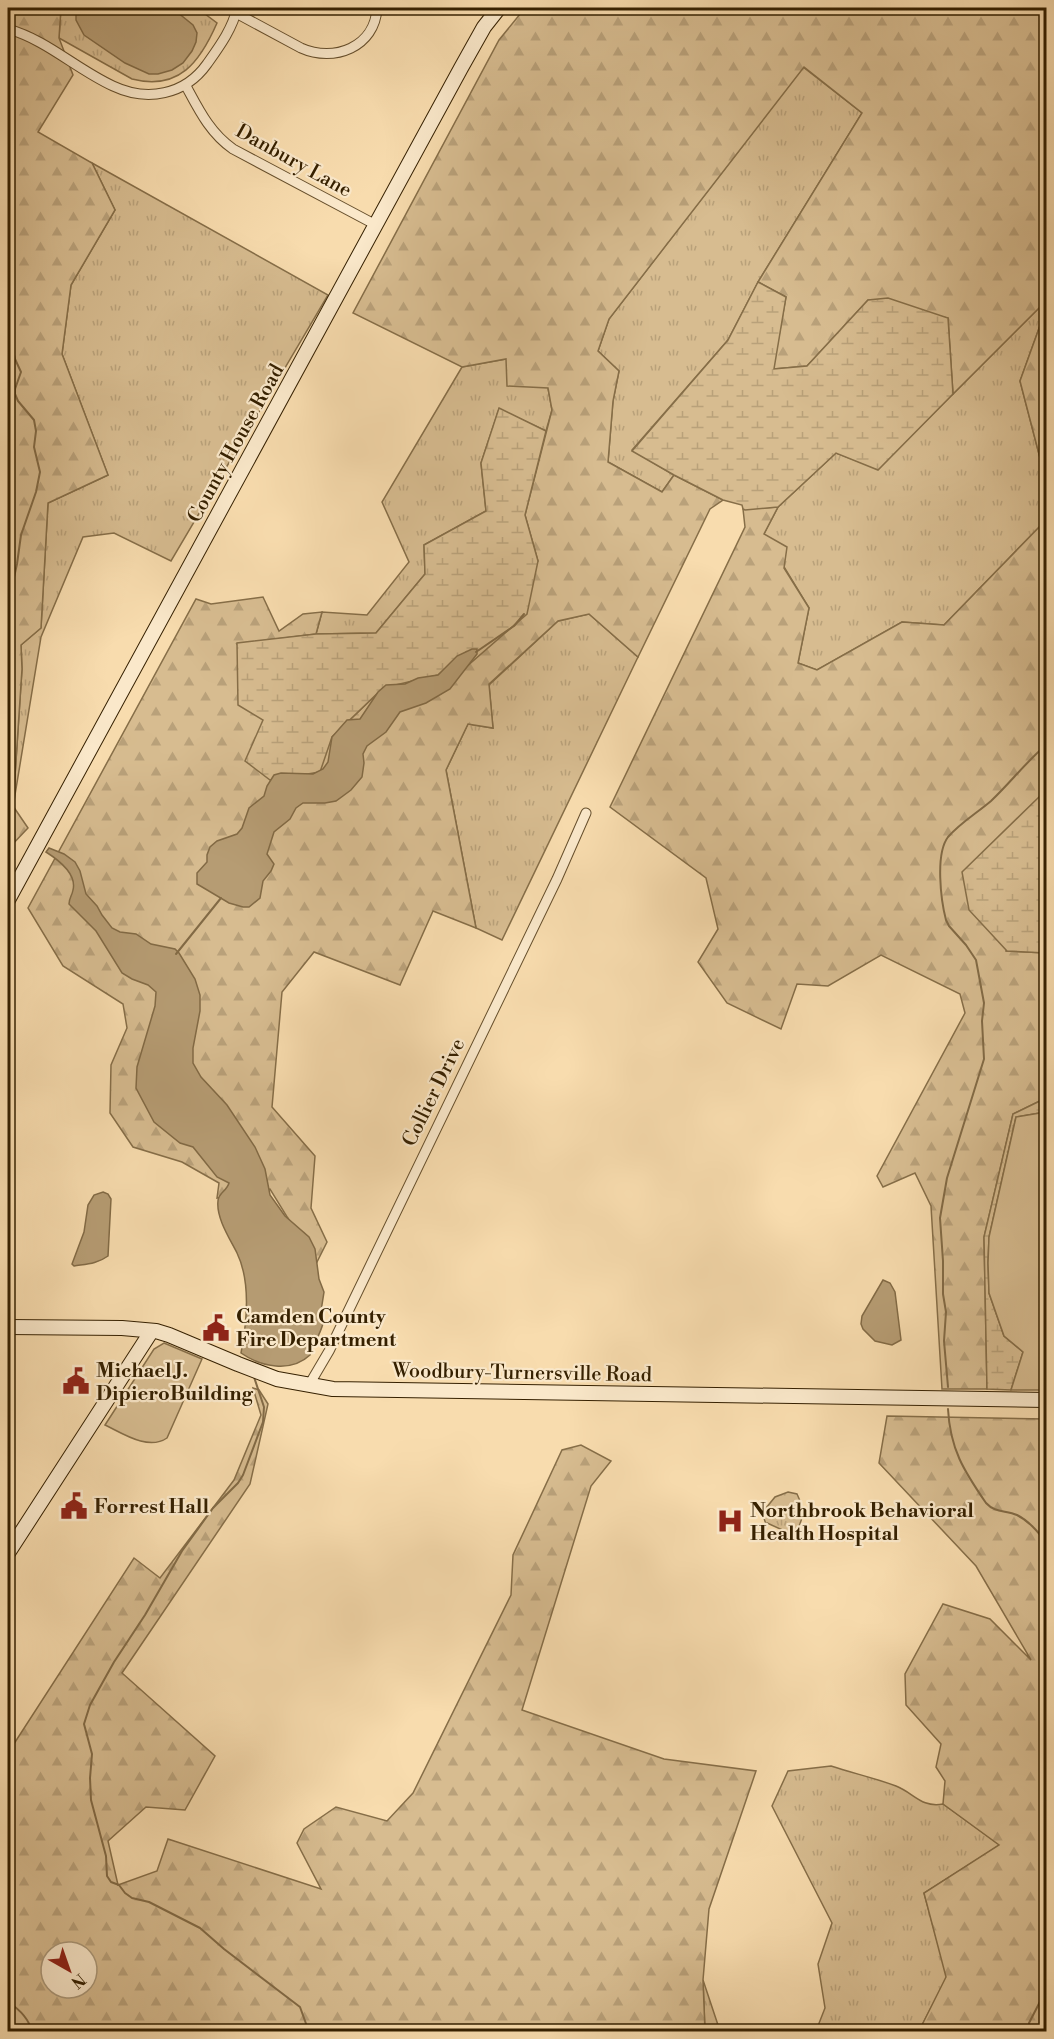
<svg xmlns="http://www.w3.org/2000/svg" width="1054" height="2039" viewBox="0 0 1054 2039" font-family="'Libre Bodoni',serif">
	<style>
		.grass { fill: url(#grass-tufts); stroke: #866e48; stroke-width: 1.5 }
		.forest { fill: url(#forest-firs); stroke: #866e48; stroke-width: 1.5; fill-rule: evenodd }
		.wetland { fill: url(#wetland-marsh); stroke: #866e48; stroke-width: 1.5 }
		.green { fill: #d7bc90; stroke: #866e48; stroke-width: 1.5 }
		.water { fill: #b69c73; stroke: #826a45; stroke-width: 1.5 }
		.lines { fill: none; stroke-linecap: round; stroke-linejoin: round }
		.stream { stroke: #826a45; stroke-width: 2 }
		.street-casing { stroke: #664f2c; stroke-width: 11 }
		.secondary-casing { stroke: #352000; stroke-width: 16 }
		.street { stroke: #fae8ca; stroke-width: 9 }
		.secondary { stroke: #fae8ca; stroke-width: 14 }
		.labels { text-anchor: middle; stroke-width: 4.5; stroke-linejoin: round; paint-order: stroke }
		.street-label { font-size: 20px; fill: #352000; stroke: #fae8ca }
		.poi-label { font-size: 20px; font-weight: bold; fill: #352000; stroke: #fae8ca; text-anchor: start }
	</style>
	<defs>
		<pattern id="grass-tufts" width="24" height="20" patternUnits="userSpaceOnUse" patternTransform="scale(1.5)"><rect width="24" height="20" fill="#d7bc90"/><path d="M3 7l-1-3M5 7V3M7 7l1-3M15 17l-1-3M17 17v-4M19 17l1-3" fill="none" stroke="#b9a17a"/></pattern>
		<pattern id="forest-firs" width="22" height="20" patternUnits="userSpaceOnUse" patternTransform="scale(1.5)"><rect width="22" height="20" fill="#d7bc90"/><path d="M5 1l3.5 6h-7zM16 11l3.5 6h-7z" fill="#b9a17a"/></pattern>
		<pattern id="wetland-marsh" width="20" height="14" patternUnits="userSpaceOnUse" patternTransform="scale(1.5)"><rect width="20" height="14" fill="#d7bc90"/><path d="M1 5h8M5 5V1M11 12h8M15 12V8" fill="none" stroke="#b9a17a"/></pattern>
	</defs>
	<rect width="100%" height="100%" fill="#f8dcae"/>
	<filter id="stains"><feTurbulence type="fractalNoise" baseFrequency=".00333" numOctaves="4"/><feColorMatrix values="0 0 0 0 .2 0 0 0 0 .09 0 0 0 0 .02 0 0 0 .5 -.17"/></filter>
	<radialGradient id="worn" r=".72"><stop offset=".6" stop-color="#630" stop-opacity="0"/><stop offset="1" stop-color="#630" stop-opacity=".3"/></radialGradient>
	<!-- grass -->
	<g class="grass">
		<path d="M61,8H197L217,23C200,62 179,91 132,79L59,38Z"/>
		<path d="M803,67L862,113L758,282L728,340L632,450L674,475L662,492L608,462L613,401L619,371L598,351L609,319Z"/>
		<path d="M92,163L328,295L171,561L114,533L83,537L41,637L13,807L22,669L21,645L41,628L48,503L108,475L62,354L71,285L115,210Z"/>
		<path d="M1046,301V309L1020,381L1046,481V520L944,625L902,622L817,670L798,663L809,608L764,534L778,507L836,453L878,469Z"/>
		<path d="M506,359L548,388L552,410L546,431L499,409L481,463L486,511L424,545L425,574L376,633L316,634L322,612L367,615L409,562L382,502L462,367Z"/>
		<path d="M589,614L638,657L502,940L476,928L446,770L468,724L493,728L489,685L558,621Z"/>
		<path d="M788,1492L797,1494C803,1506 804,1519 797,1530L787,1534V1532L767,1523L766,1524L762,1513L775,1497Z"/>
		<path d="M831,1766C852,1773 875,1778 896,1786C914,1793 921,1808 943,1804L1000,1845L924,1893L947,1977L919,2031H816L825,2008L818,1964L832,1923L772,1806L788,1771Z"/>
		<path d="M703,1980L720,2031H705Z"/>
	</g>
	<!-- forest -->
	<g class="forest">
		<path d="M8,8H61L59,38L73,75L38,132L92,163L115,210L71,285L62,354L108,475L48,503L41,628L21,645L22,669L13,806L28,828L8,849Z"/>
		<path d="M525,8H1046V301L953,394L948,318L868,300L807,366L773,369L786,297L758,282L862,113L804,67L609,319L598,351L619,371L613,401L608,462L662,492L674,475L723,500L710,509L638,657L589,614L558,621L489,684L493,728L468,724L446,770L476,928L433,911L400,985L314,952L282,992L272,1107L315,1156L311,1208L327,1242L316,1264L270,1189L217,1198L219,1183L182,1162L133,1147L110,1113L111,1065L127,1028L123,1004L63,966L28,908L196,599L211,604L263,597L279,631L303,614L322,612L316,634L237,644L332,737L383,688L538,561L525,515L552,410L548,388L507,386L506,359L462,367L353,313L499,40Z"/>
		<path d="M1046,309V481L1020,381Z"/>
		<path d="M778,507L764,534L787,547L784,568L809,608L798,663L817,670L902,622L944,625L1046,520V792L1042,794L1006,951L1046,953V1098L1013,1114L984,1237L987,1389H942L931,1206L915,1173L883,1187L877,1176L965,1013L960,994L881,955L828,986L797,984L781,1029L727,1003L698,962L718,929L706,878L610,807L745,527L743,509Z"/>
		<path d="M253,1388L259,1390L268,1404L250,1484L122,1673L215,1756L185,1810L146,1807L108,1841L118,1885L157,1871L168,1839L321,1889L297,1843L304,1829L336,1807L387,1821L413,1793L511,1595L513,1555L562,1450L581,1445L611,1461L591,1486L522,1710L664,1759L756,1771L709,1909L703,1980L705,2031H8V1753L134,1558L160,1578L234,1480L261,1415ZM51,1952H87V1988H51Z"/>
		<path d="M887,1416L1046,1419V2031H919L946,1977L924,1893L999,1845L943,1804L945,1781L936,1767L941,1744L906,1705L905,1674L943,1604L990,1619L1031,1660L976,1566L879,1463Z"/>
	</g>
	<!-- wetland -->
	<g class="wetland">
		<path d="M758,282L786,297L774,369L807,366L868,300L888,298L948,318L953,394L878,470L836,453L778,507L745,510L743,509L742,505L723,500L674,475L632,451L728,340Z"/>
		<path d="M499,408L546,431L525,515L538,561L527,614L466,667V652L438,675L383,688L332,737L320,772L270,780L245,761L263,720L238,705L237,643L316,634L376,633L425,574L424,545L486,511L481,463Z"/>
		<path d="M1046,792V953L1007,951L969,910L962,872L1042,794Z"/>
		<path d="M1046,1098V1112L1016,1117L989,1237L988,1263L989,1293L1004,1336L1023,1352L1011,1390L987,1389L984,1237L1013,1114Z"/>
	</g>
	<!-- green -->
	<g class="green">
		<path d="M1046,1112V1390H1011L1023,1352L1004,1336L989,1293L988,1263L989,1237L1016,1117Z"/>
		<path d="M164,1343L202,1359L167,1438C148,1451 122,1433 105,1425L154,1349Z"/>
	</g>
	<!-- water -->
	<g class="water">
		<path d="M76,8H172L193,25L197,33L196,42L192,51L183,63L172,70L158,74H149L125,63L84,35L76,20Z"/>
		<path d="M472,649H477V654L450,689L426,703L400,712L386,732L367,746L363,754L364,763L362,777L351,790L336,801L325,803H303L296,808L290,819L274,832L267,854L274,864L271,871L263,881L260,898L249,907H243L229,903L197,884V873L207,862V855L210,847L217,841L237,834L242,828L249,808L264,796L267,786L274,775L281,773L313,774L323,769L328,762L332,737L347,720L360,719L378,692L386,685L405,684L418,678L438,675L457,656Z"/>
		<path d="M49,848L64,854L75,862L80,871L86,894L97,906L102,915L112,928L120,932L136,934L151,944L175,949L179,953L195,979L200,995V1011L193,1048V1063L201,1077L227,1105L255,1147L265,1169L270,1195L285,1216L309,1237L315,1249L319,1279L324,1292L321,1311C329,1325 313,1341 310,1355C291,1373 261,1367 241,1353C247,1322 251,1282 237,1253C230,1239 216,1218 218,1201C218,1193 227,1191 229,1183L217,1177L193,1147L180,1143L154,1122L136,1088L137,1067L155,1006L156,992L148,985L132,979L122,973L96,931L69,904C69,898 72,896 73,890C77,874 57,859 46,852Z"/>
		<path d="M103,1192L108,1194L111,1199L108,1256C97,1264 87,1264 74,1266L72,1264L84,1232L88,1205L94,1195Z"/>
		<path d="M883,1280L890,1283L895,1292L901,1340L892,1345L875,1341L863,1329L861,1324L862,1316Z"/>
	</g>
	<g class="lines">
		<!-- stream -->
		<g class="stream">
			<path d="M8,328L15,359L21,372L15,389V394L18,401L34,420L36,431L34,447L40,472L36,492L21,535L17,564L8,604"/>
			<path d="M8,394H15"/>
			<path d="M476,652L514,626L524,614"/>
			<path d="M176,954L221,898"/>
			<path d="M253,1374L264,1407L263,1422L243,1475L238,1483L213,1508L182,1551L145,1615L114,1662L90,1705L84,1724L92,1754L90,1778L91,1800L106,1856L107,1876L111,1882L119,1885L125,1893L132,1898L149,1902L200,1928L224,1949L300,2007L309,2032"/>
			<path d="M948,1387L944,1341L946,1312L943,1294V1261L940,1218L947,1178L984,1059L982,1021L984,1003L976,960L966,945L949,926L946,920C941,901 935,854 948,837C960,823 977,813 991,801C1010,783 1026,762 1046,745"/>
			<path d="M948,1409C950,1449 964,1471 986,1503C995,1513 1006,1510 1017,1515C1029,1521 1038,1532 1046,1542"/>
			<path d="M8,2002C19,2009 29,2018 32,2032"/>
			<path d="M1031,2032L1029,2029V2023L1046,1990"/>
		</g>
		<defs>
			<g id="street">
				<path d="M236,13L301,48C334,63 375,47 377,8"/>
				<path d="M8,29C47,40 76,69 113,86C147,102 185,95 207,64C219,47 233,28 237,8"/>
				<path d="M186,86C199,110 210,133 233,149L376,225"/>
				<path d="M309,1385L329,1351L557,879L586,813"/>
			</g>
			<g id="secondary">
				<path d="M8,900L461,68L484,27L499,8"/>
				<path d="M8,1327L122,1328L156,1331L169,1335L238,1364L277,1379L333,1389L1046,1400"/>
				<path d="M8,1553L151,1332"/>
			</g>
		</defs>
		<!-- street casing -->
		<use href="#street" class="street-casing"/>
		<!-- secondary casing -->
		<use href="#secondary" class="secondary-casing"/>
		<!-- street -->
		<use href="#street" class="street"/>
		<!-- secondary -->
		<use href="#secondary" class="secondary"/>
	</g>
	<!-- icons -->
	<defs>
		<symbol id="civic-bare" viewBox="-9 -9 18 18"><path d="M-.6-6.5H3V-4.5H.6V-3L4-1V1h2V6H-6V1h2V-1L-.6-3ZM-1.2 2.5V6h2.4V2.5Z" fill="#8f2418" stroke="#fae8ca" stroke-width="2.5" paint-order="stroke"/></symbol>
		<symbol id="hospital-bare" viewBox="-9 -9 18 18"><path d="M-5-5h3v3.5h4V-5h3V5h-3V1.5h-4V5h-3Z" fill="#8f2418" stroke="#fae8ca" stroke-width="2.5" paint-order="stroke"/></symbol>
	</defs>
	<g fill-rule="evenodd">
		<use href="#civic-bare" x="197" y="1309" width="38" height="38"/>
		<use href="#civic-bare" x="57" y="1362" width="38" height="38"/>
		<use href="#civic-bare" x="55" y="1487" width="38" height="38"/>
		<use href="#hospital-bare" x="711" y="1502" width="38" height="38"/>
	</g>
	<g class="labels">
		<!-- street labels -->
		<g class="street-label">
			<text transform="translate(294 160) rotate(29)" y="7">Danbury Lane</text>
			<text transform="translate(235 443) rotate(-61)" y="7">County House Road</text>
			<text transform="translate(433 1092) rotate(-64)" y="7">Collier Drive</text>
			<text transform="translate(522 1372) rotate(1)" y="7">Woodbury-Turnersville Road</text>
		</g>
		<!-- poi labels -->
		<g class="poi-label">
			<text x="236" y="1323">Camden County<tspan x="236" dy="23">Fire Department</tspan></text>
			<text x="96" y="1377">Michael J.<tspan x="96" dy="23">DipieroBuilding</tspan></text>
			<text x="94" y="1513">Forrest Hall</text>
			<text x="750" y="1517">Northbrook Behavioral<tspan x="750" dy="23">Health Hospital</tspan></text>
		</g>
	</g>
	<!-- margin -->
	<rect width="1054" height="2039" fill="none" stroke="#f8dcae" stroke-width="30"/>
	<rect x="9" y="9" width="1036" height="2021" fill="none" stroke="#352000" stroke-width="3"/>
	<rect x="15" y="15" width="1024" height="2009" fill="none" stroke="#352000" stroke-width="1.5"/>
	<!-- north arrow -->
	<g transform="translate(69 1970) rotate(140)"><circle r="28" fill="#fae8ca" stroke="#ab9879" stroke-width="1.5"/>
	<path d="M0-4.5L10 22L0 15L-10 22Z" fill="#8f2418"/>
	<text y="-9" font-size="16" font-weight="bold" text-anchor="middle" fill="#352000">N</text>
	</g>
	<rect width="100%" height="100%" filter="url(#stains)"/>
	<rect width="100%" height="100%" fill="url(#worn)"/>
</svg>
